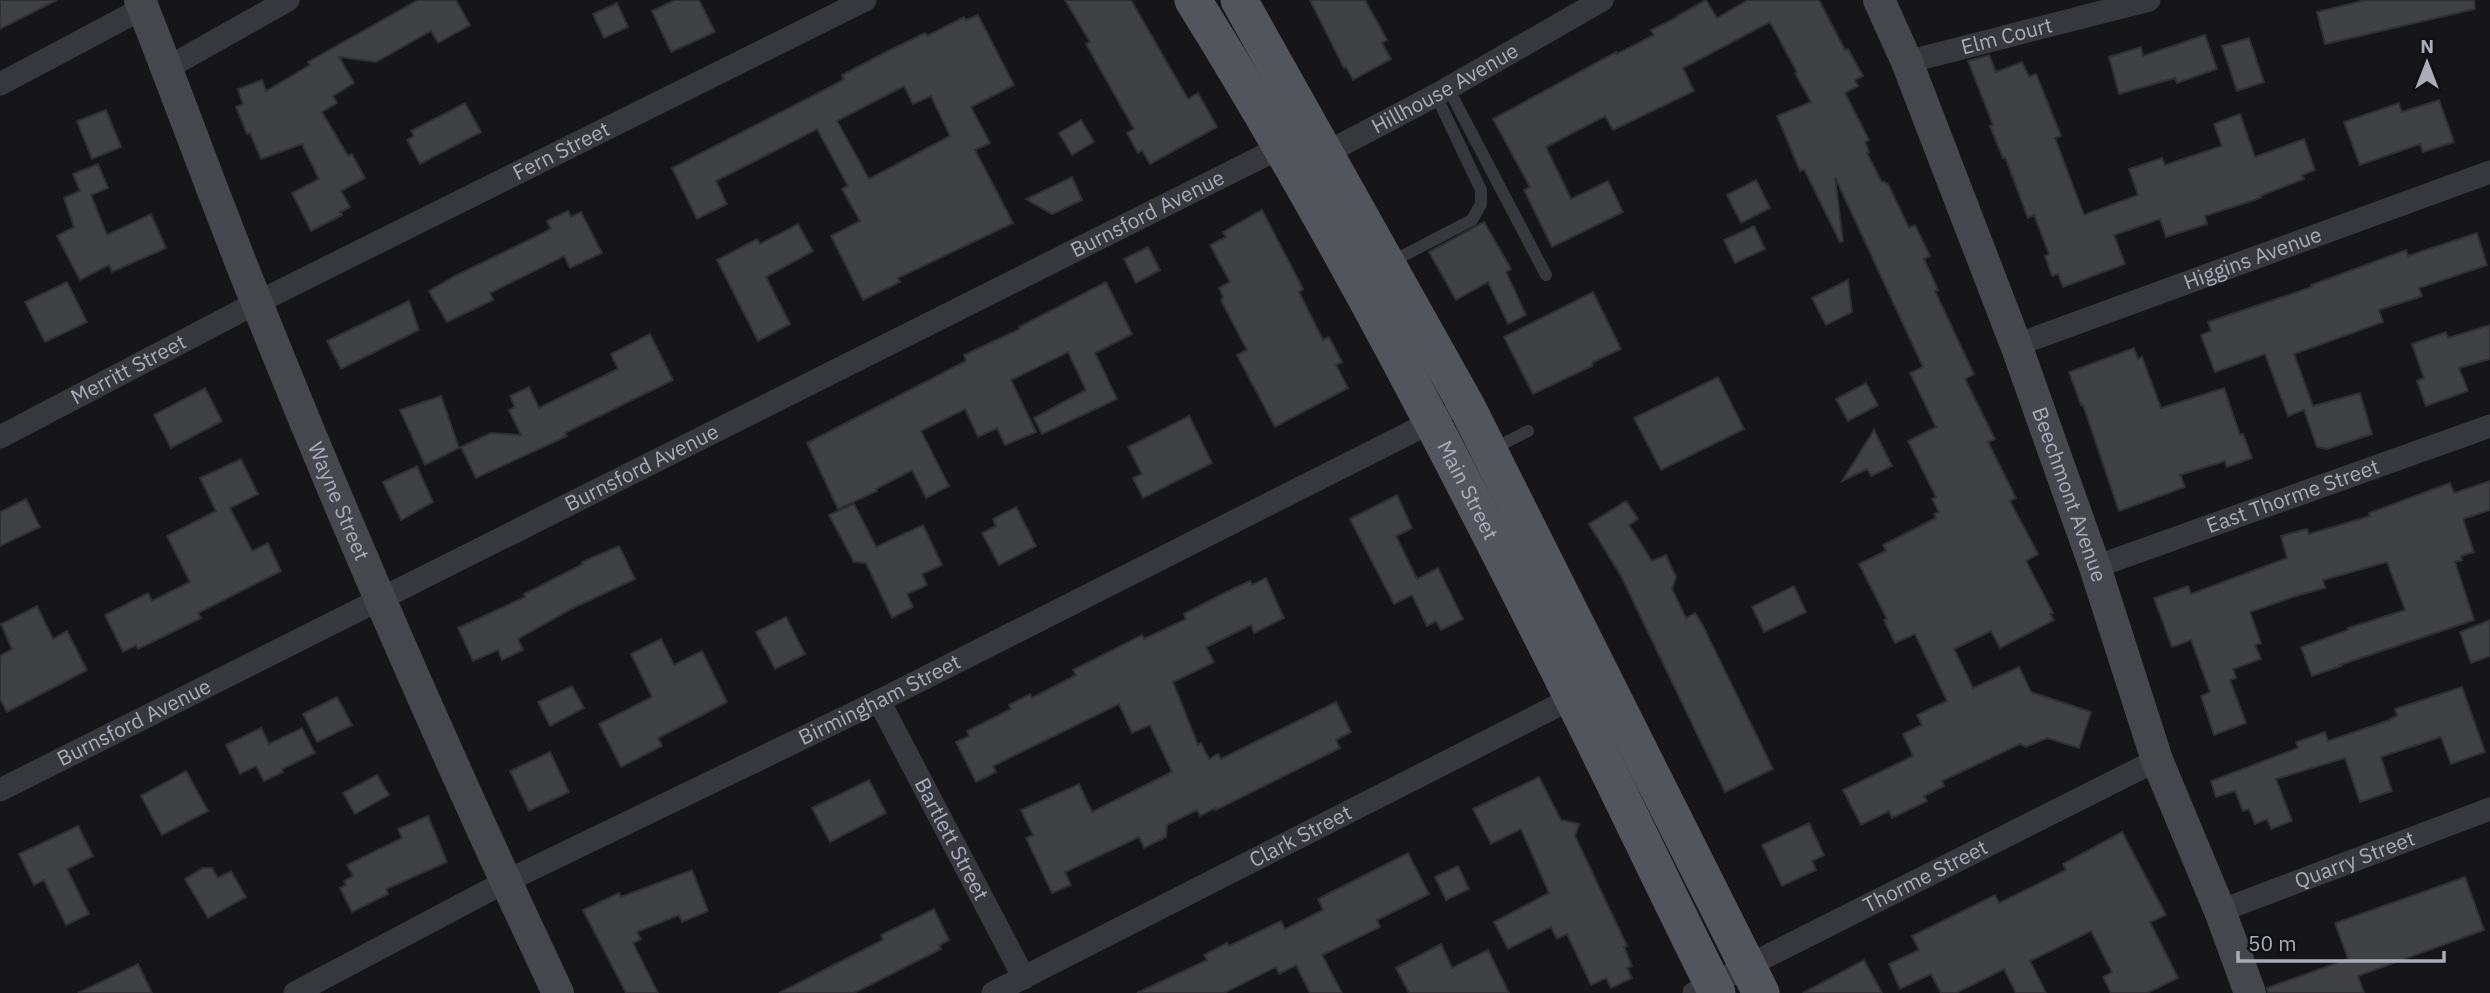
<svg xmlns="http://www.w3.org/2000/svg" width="2490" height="993" viewBox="0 0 2490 993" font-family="'IBM Plex Sans',sans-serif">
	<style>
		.building { fill: #404145; stroke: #303034; stroke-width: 2; fill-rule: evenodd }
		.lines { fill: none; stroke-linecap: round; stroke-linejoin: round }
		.lane { stroke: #37383d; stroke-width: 12 }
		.street { stroke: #37383d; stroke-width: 23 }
		.secondary { stroke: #45474d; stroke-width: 32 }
		.primary { stroke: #53555c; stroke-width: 37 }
		.labels { text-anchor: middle; stroke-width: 6; stroke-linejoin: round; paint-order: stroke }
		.street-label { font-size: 21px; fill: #a8adb8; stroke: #111113 }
	</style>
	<rect width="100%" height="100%" fill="#161618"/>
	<!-- building -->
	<g class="building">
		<path d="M0,0H57L0,29Z"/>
		<path d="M418,0H456L470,25L438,43L431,31L376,62L339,57L354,83L333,96L337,103L322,112L348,156L352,154L365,178L341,191L350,207L340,212L342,215L311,231L292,193L319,179L302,144L261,159L250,133L247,134L236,107L243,104L238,89L262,80L266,91L310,65L308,62Z"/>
		<path d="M675,0H699L715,32L671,52L652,11Z"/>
		<path d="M1065,0H1131L1188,99L1198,93L1217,127L1150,164L1142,150L1138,153L1127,133L1134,129L1086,44L1090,42Z"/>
		<path d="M1310,0H1365L1387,40L1382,43L1391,59L1353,80L1346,67L1344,68Z"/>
		<path d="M1706,0L1717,18L1748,0H1819L1845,50L1848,49L1863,76L1855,80L1858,86L1845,93L1869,140L1865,142L1869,152L1867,153L1881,181L1888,184L1909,228L1915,225L1930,256L1924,259L1938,290L1935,291L1974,374L1965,379L1995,439L1988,442L2016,498L2010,501L2038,554L2026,561L2053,613L2050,614L2054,620L2000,648L1991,631L1954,649L1973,688L2019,667L2031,692L2091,712L2079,748L2047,738L2026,747L2020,744L1942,781L1944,786L1924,796L1927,801L1892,818L1889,811L1861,825L1843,790L1913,756L1903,734L1922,725L1917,715L1947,701L1915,634L1895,643L1884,620L1887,619L1859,564L1886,551L1883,545L1936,518L1934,514L1939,512L1932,499L1936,497L1908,441L1936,427L1910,373L1923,367L1835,177L1843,241L1840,242L1804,169L1800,171L1777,116L1811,102L1795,73L1797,72L1770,22L1683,68L1694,91L1613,130L1605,116L1546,147L1571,199L1608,181L1623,212L1552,247L1524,190L1530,187L1493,119L1616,52L1617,54L1654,35L1651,30L1678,17L1677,16Z"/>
		<path d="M2366,0H2474L2475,9L2325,44L2317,12Z"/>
		<path d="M617,3L628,27L604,38L593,14Z"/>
		<path d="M978,15L1014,85L971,107L990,143L975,150L1013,223L898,278L900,282L863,300L831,236L860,221L842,189L848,186L817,129L716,181L727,204L697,219L672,168L830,87L844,79L842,75L888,51L925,33L927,36L964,17L966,20ZM904,86L913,104L931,96L950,136L869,179L837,121Z"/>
		<path d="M2205,35L2217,69L2177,83L2175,78L2119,94L2109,57L2141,47L2143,56Z"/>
		<path d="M2249,38L2264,82L2237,91L2222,46Z"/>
		<path d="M1989,55L1996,72L2022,62L2029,77L2036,74L2061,136L2055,138L2084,215L2138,195L2129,169L2162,158L2165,165L2222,146L2214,124L2240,114L2255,157L2304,139L2315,170L2302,175L2304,179L2260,196L2261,198L2205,216L2207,224L2166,237L2160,219L2114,235L2125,264L2063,287L2058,274L2052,276L2045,256L2049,254L2034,215L2028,218L2005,157L2003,158L1990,126L1993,125L1968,61Z"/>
		<path d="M2439,100L2454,142L2423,152L2420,144L2360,165L2344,122L2399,103L2402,112Z"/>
		<path d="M465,103L481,132L420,164L407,140L414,136L411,131Z"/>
		<path d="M106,110L121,147L92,159L77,121Z"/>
		<path d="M1081,120L1094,142L1072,155L1059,133Z"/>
		<path d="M98,164L108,188L91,195L107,235L151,214L166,248L112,272L109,265L80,280L57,236L74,227L64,198L80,191L73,174Z"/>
		<path d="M1072,177L1082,200L1052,214L1026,199Z"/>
		<path d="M1756,180L1770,208L1741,223L1727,195Z"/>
		<path d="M1262,210L1303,289L1299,292L1323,340L1329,337L1342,362L1336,365L1348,388L1275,427L1237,355L1247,350L1221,300L1223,297L1219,288L1230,282L1210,245L1226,237L1223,232Z"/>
		<path d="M568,211L571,217L581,212L602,253L570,268L564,256L490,293L493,300L447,322L429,291L455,276L551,229L547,221Z"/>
		<path d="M1484,222L1511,269L1506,272L1526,315L1508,324L1488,282L1456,300L1429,252Z"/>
		<path d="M798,224L813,251L766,277L790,324L758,341L717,260L757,239L760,244Z"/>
		<path d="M1754,226L1765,249L1735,263L1724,240Z"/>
		<path d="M2477,233L2487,265L2419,288L2422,296L2379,310L2383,322L2294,354L2313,406L2360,393L2372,434L2327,449L2317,447L2304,410L2288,416L2265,354L2215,372L2201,335L2211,331L2208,322L2312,287L2311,285L2406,250L2408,256Z"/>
		<path d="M1148,247L1160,270L1136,283L1124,259Z"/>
		<path d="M1848,280L1852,312L1826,325L1812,298Z"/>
		<path d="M67,282L87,322L45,342L25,302Z"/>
		<path d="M1106,282L1132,334L1095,353L1117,399L1042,434L1034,418L1086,390L1068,352L1011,380L1036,432L1005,445L997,428L978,437L965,409L921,431L949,486L926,498L912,470L876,489L877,491L838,509L807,443L966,361L964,355L1020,329L1019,327Z"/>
		<path d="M1593,292L1621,349L1593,362L1592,366L1533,394L1504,337Z"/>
		<path d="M409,301L419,330L341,369L327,341Z"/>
		<path d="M2490,325V359L2459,368L2468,391L2426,406L2417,381L2424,378L2412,344L2446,332L2448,338Z"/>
		<path d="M650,334L673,380L565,433L567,436L476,478L461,447L491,433L521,435L509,410L515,407L510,396L529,387L539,408L618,369L611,354Z"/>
		<path d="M2134,348L2138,359L2142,357L2161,408L2224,388L2240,435L2243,434L2252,458L2227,467L2225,461L2180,475L2185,487L2119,511L2083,405H2081L2069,372Z"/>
		<path d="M1718,377L1744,429L1661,470L1634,418Z"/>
		<path d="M1866,383L1878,405L1848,421L1836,399Z"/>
		<path d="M205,388L222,421L171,448L154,415Z"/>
		<path d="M441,396L459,448L425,465L400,410Z"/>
		<path d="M1189,416L1212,463L1143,498L1133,478L1142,474L1128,447Z"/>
		<path d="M1874,430L1892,466L1871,476L1867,469L1842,481Z"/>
		<path d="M241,459L258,494L230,508L252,551L268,543L281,571L198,613L201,618L138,649L136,645L123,652L105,615L148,593L152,601L190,582L167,536L216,511L200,478Z"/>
		<path d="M417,466L433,502L401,520L383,482Z"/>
		<path d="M2490,481V510L2463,519L2474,552L2461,556L2462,560L2455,562L2474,620L2340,665L2341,666L2312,676L2301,647L2348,630V628L2405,610L2387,562L2323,580L2325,588L2299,595L2250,612L2261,643L2255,645L2261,659L2233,669L2236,678L2230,680L2246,723L2214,735L2201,696L2210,692L2191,640L2172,647L2154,598L2188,586L2191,594L2287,558L2281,536L2307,529L2309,534L2370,516L2369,513L2450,483L2454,493Z"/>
		<path d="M1397,495L1412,528L1396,536L1417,579L1438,568L1463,619L1441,630L1436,621L1427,626L1412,595L1394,604L1350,519Z"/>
		<path d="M26,499L40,527L0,546V512Z"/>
		<path d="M1626,501L1638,519L1629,525L1652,561L1666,555L1676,577L1672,589L1686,618L1695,613L1702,624L1773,769L1725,792L1621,576L1589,524Z"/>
		<path d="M854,504L876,547L923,525L942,565L922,574L927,585L907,594L913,607L892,618L866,563L854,562L829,515Z"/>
		<path d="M1016,507L1036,546L999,565L982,533L996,526L993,519Z"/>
		<path d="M619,546L635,579L573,608L518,639L523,650L502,660L498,650L473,661L458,628L525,597L524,594L583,564L582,562Z"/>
		<path d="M1266,578L1284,618L1254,633L1251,625L1206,647L1214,662L1173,682L1198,745L1201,743L1209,759L1218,754L1221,759L1336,702L1351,732L1336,740L1340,748L1216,810L1215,808L1200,816L1197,810L1167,825L1166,837L1144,848L1139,837L1065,872L1071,885L1052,893L1026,838L1033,835L1021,810L1079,784L1092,812L1172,772L1150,725L1132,733L1119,704L993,766L996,772L976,782L956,742L969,736L967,731L1011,709L1009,705L1030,694L1032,698L1076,675L1073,670L1142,635L1144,639L1186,619L1184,614L1226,592L1250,581L1252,585Z"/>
		<path d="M1794,586L1806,612L1764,632L1752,607Z"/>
		<path d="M37,606L53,639L67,631L87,670L7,712L0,699V656L12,649L1,624Z"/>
		<path d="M786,617L805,654L775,669L756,632Z"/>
		<path d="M2490,620V656L2471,663L2460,632Z"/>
		<path d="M661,639L674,665L702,651L727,702L658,738L662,746L621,767L599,724L652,697L631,654Z"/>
		<path d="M572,686L584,708L550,726L538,702Z"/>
		<path d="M2462,687L2485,752L2451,764L2441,737L2381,757L2392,791L2360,802L2345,758L2276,779L2292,821L2271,829L2267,819L2255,824L2249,809L2243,811L2235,791L2216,797L2211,781L2298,748L2296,742L2325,732L2328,741L2390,720V719L2397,716L2395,709Z"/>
		<path d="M337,697L352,725L317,742L303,714Z"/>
		<path d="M261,728L269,744L302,728L315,753L282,769L283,772L264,781L256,766L240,774L226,745Z"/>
		<path d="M550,752L569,792L529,811L510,771Z"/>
		<path d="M186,771L208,811L162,835L141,796Z"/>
		<path d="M377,775L389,795L355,814L343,793Z"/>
		<path d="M1539,777L1561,820L1579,824L1575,836L1627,946L1624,947L1632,966L1627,968L1632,978L1611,988L1606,978L1591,985L1567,934L1557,939L1551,927L1508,949L1494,922L1549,893L1521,829L1491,844L1473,809Z"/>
		<path d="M869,780L886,813L830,842L812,808Z"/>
		<path d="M428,816L447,862L386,889L388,894L352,912L340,888L346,885L344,881L353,876L347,865L402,838L398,829Z"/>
		<path d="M1809,823L1824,855L1812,861L1816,870L1782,886L1762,845Z"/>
		<path d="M78,826L93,856L67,869L89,914L66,925L44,880L34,885L19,854Z"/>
		<path d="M2122,832L2166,915L2150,922L2178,978L2147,993H2111L2103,977L2112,972L2091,931L2030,961L2046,993H2016L2004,969L1956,993H1941L1931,974L1900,989L1889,964L1919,950L1912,936L1995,895L1999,903L2066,870L2063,864Z"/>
		<path d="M1408,853L1429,894L1377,920L1380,927L1322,955L1342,993H1310L1296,965L1279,974L1276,967L1224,993H1137L1207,960L1204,955L1227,943L1229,946L1281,921L1285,929L1323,910L1318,899Z"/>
		<path d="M1458,866L1469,889L1446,900L1435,877Z"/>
		<path d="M203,868H212L218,878L231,871L246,897L208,918L185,879Z"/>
		<path d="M692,870L708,911L682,922L679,915L637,932L641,939L633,943L658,993H626L583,910L619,893L621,897Z"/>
		<path d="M2465,877L2484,930L2358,976L2364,993H2268L2267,988L2348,959L2335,923Z"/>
		<path d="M934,909L949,940L939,945L941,949L854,993H779L883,940L881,935Z"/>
		<path d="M1441,944L1452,968L1488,950L1509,993H1409L1396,968Z"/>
		<path d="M1864,960L1882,993H1803Z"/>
		<path d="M138,964L152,993H78Z"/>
	</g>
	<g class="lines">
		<!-- lane -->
		<g class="lane">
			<path d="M1448,88L1546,275"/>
			<path d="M1389,263L1472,220L1481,204V190L1436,95"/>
			<path d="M1491,450L1528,431"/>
		</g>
		<!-- street -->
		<g class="street">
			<path id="s1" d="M1907,62L2149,0"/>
			<path d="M167,68L288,0"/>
			<path d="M0,84L143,8"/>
			<path id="s2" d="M2016,345L2490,172"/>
			<path id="s3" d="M0,437L256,303L865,0"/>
			<path id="s4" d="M2095,567L2490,426"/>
			<path id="s5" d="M879,701L1024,978"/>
			<path id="s6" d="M0,790L1281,147L1326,153L1436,95L1602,0"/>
			<path id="s7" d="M2220,911L2490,809"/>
			<path id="s8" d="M295,993L505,882L879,701L1441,417"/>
			<path id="s9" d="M993,993L1584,692"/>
			<path id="s10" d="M1694,993L2157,760"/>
		</g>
		<!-- secondary -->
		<g class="secondary">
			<path id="s11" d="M140,0C180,101 216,203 257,303C350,536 451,766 558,993"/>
			<path id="s12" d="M1879,0L1907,62L2016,345L2095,567L2157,760L2220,911L2250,993"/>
		</g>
		<!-- primary -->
		<g class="primary">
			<path id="s13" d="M1193,0C1333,225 1455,462 1573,699C1622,797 1668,896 1717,993"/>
			<path d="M1239,0L1466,405L1761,993"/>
		</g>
	</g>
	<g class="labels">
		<!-- street labels -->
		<g class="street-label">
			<text dy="7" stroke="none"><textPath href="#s1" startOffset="103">Elm Court</textPath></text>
			<text dy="7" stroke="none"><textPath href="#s6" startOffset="1614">Hillhouse Avenue</textPath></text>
			<text dy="7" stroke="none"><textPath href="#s3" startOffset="630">Fern Street</textPath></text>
			<text dy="7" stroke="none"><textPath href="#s6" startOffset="1284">Burnsford Avenue</textPath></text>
			<text dy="7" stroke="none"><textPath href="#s2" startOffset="252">Higgins Avenue</textPath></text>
			<text dy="7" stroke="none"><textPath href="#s3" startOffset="145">Merritt Street</textPath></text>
			<text dy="7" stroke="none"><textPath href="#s6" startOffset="718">Burnsford Avenue</textPath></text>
			<text dy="7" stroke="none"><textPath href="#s13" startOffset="562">Main Street</textPath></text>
			<text dy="7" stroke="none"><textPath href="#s12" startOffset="530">Beechmont Avenue</textPath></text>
			<text dy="7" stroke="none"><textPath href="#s4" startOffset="210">East Thorme Street</textPath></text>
			<text dy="7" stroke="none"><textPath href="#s11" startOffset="539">Wayne Street</textPath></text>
			<text dy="7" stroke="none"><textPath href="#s8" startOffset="654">Birmingham Street</textPath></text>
			<text dy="7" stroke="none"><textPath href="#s6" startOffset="150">Burnsford Avenue</textPath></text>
			<text dy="7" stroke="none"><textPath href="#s9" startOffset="345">Clark Street</textPath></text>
			<text dy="7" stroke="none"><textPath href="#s5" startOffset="156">Bartlett Street</textPath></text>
			<text dy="7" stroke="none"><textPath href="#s7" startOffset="144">Quarry Street</textPath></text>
			<text dy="7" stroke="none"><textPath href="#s10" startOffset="259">Thorme Street</textPath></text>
		</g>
	</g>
	<!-- north arrow -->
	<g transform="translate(2427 63)" stroke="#111113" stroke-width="5" paint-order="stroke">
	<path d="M0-5L12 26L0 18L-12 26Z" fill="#a8adb8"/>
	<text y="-10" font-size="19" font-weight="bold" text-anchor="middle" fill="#a8adb8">N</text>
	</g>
	<!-- scale -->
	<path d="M2238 951v10h206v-10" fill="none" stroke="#a8adb8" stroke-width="3.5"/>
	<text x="2248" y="951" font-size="21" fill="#a8adb8" stroke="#111113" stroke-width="5" paint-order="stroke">50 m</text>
</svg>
